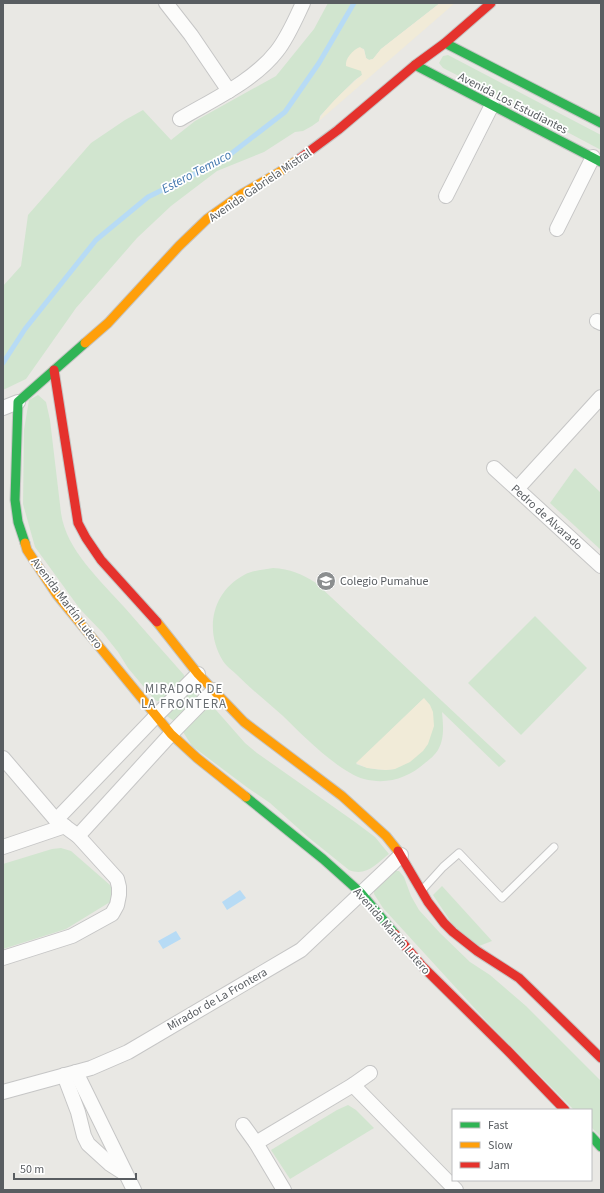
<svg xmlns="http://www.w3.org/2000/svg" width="604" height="1193" viewBox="0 0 604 1193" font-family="'Source Sans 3',sans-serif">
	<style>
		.green { fill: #d1e5cf; fill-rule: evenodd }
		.sand { fill: #f1ebd8 }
		.water { fill: #b7dbf5 }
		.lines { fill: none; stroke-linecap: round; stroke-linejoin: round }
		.stream { stroke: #b7dbf5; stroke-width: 5 }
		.lane-casing { stroke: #c6c6c6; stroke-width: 9 }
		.street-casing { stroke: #c6c6c6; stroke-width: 16 }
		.fast-casing { stroke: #c5c5c4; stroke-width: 11 }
		.slow-casing { stroke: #c5c5c4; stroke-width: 11 }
		.jam-casing { stroke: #c5c5c4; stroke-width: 11 }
		.lane { stroke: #fcfcfb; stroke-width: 7 }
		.street { stroke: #fcfcfb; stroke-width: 14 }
		.fast { stroke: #30b455; stroke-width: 9 }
		.slow { stroke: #ff9f0a; stroke-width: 9 }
		.jam { stroke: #e5322d; stroke-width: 9 }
		.labels { text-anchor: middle; stroke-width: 3.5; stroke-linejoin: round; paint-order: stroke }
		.street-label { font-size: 12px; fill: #595d61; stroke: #fff }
		.poi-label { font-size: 12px; fill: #595d61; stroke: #fff; text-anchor: start }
		.water-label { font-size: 13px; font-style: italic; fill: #4076ad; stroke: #fff }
		.neighbourhood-label { font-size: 13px; letter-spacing: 1px; fill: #6a6f73; stroke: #fff }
	</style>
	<rect width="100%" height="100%" fill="#e9e8e4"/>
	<!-- green -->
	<g class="green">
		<path d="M328,3H440L381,49L373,59L369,60L366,58L364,49L360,48L362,75L355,80L339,96L320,116L319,121L312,126L303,131L295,132L264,152L217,171L171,206L137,238L76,308L26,379L3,390V286L21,266L28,215L91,143L125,120L143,110L171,140L195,121L276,76L314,29Z"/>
		<path d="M448,55L601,135V150L520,107L443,68L439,63L443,56Z"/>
		<path d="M38,395L46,402L50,420L61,513C66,550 101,581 125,608C144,630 164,652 184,675L185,679L165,701H157L154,699L128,668L118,652L103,633L80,609L35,547L23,504L24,430L29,400Z"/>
		<path d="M575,468L601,493V550L550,503Z"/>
		<path d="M273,568C290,569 302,574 316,583L506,761L499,767L442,712C443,724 445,738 438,750C435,755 430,759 425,763C408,778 387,785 364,779C339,772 302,735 283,716C267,702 251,689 236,674C232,670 226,666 223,661C204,630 212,592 244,575C252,570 264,570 273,568ZM423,699L395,769C381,771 369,769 356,764Z"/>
		<path d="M535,616L587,668L521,735L468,683Z"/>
		<path d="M190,690L196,694L198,698L174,721L164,714Z"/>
		<path d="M210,709L216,710L245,743L257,753L355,822L375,837L389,854C376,864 366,877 349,870L308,837L270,803L248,788L192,746L183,732C184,724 202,710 210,709Z"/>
		<path d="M61,848L71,851L110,885C114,892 114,895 110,902L66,929L3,949V864L52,849Z"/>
		<path d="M395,871H399L404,877L411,896L419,910L440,933L470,962L490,975L526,1006L601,1081V1137L591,1127V1110H574L489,1024L383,908L374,894V890Z"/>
		<path d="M442,886L492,941L479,946L455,928L433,895Z"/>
		<path d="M348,1105L356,1110L374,1128L290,1179L271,1150L337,1110Z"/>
	</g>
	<!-- sand -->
	<g class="sand">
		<path d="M440,3H455L319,121C322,110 352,83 362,75L361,71L346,66C345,58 353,50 360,47L364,50L366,58L369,60L373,59L381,49Z"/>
		<path d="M424,698L430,705L433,712L434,726L428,744L423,751L410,762L395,769L386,770L367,768L356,763Z"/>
	</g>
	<!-- water -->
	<g class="water">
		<path d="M240,890L246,898L227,910L222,902Z"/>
		<path d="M176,931L181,939L163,949L158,941Z"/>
	</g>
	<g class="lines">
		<!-- stream -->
		<path class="stream" d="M3,363L25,329L96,240L148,197L223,160L285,112L319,63L354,3"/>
		<defs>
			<path id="lane" d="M423,889L443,867L459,853L502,898L554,847"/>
			<g id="street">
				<path d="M166,3L191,35L229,91"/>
				<path d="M180,119C212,100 254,81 277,51C288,37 295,20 303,3"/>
				<path d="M446,196L492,105"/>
				<path d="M557,229L593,157"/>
				<path d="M597,321L601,323"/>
				<path d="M3,408L18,402"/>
				<path d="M494,468L601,566"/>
				<path d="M517,489L601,397"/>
				<path d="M3,758L56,820L78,836L117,879L119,887V895L117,905L112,914L72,936L3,958"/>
				<path d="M56,820L156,716L198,674"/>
				<path d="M78,836L171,734L214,690"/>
				<path d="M3,847L65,826"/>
				<path d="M76,1072L134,1190"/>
				<path d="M64,1075L78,1112L84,1136L88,1144L110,1164L124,1173"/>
				<path d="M353,1085L456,1190"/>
				<path d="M3,1092L91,1068L128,1052L301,950L391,865L401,855"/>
				<path d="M243,1125L256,1143L284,1190"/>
				<path d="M256,1143L353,1085L370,1073"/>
			</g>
			<g id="fast">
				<path d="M445,43L601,123"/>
				<path d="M415,65L601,162"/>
				<path d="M25,543L18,522L15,500L18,402L85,343"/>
				<path d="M246,797L323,859L361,893L395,934"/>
				<path d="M591,1136L601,1147"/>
			</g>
			<g id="slow">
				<path d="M85,343L108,323L179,246L207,219L242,194L278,173L299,159"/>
				<path d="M25,543L27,550L57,595L171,734L197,758L246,797"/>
				<path d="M157,622L198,674L244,722L342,796L386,836L398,851"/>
			</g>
			<g id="jam">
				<path d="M299,159L338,130L415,65L445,43L491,3"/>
				<path d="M54,370L78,523L86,538L101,560L157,622"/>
				<path d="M398,851L428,902L444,923L453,932L477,951L519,978L601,1058"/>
				<path d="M395,934L422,966L507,1050L565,1110"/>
			</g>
		</defs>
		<!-- lane casing -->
		<use href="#lane" class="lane-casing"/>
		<!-- street casing -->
		<use href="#street" class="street-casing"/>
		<!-- fast casing -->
		<use href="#fast" class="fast-casing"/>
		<!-- slow casing -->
		<use href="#slow" class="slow-casing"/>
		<!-- jam casing -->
		<use href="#jam" class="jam-casing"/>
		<!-- lane -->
		<use href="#lane" class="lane"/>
		<!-- street -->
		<use href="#street" class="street"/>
		<!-- fast -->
		<use href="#fast" class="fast"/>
		<!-- slow -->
		<use href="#slow" class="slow"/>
		<!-- jam -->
		<use href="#jam" class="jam"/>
	</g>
	<!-- icons -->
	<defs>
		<symbol id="school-disc" viewBox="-11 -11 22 22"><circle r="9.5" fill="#8b8e8f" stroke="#fff"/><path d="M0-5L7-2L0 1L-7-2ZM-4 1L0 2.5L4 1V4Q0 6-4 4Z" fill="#fff"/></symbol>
	</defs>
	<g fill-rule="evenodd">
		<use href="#school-disc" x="315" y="570" width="22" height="22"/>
	</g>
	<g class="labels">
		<!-- street labels -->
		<g class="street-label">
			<text transform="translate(513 103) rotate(27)" y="4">Avenida Los Estudiantes</text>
			<text transform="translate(260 185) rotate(-34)" y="4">Avenida Gabriela Mistral</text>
			<text transform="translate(547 517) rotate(42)" y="4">Pedro de Alvarado</text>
			<text transform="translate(67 603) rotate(53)" y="4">Avenida Martín Lutero</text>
			<text transform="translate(392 931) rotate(49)" y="4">Avenida Martín Lutero</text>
			<text transform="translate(217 999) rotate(-30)" y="4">Mirador de La Frontera</text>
		</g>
		<!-- poi labels -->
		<g class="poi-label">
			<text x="340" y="585">Colegio Pumahue</text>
		</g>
		<!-- water labels -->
		<g class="water-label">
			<text transform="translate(196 171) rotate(-28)" y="5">Estero Temuco</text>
		</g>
		<!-- neighbourhood labels -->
		<g class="neighbourhood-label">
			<text x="184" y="693">MIRADOR DE<tspan x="184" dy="15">LA FRONTERA</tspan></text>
		</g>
	</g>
	<!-- border -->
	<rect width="604" height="1193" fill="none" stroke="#595d61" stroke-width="8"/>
	<!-- legend -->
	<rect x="452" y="1109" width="140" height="72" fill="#ffffff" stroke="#bdbec0"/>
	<rect x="460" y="1122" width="20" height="6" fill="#30b455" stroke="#bdbec0"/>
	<text x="488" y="1129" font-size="12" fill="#595d61">Fast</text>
	<rect x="460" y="1142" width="20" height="6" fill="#ff9f0a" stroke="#bdbec0"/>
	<text x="488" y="1149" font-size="12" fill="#595d61">Slow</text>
	<rect x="460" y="1162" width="20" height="6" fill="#e5322d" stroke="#bdbec0"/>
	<text x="488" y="1169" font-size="12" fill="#595d61">Jam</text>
	<!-- scale -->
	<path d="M14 1173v6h122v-6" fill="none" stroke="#595d61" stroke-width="2"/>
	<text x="20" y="1173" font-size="12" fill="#595d61" stroke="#ffffff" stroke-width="3" paint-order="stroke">50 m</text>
</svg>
